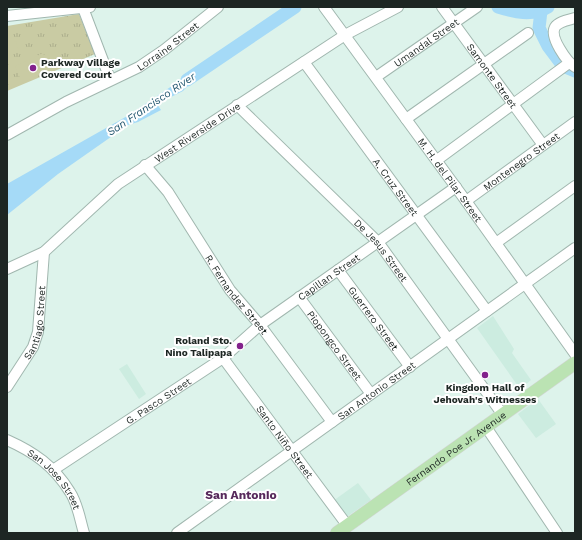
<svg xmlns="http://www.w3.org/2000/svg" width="582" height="540" viewBox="0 0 582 540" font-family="'Work Sans',sans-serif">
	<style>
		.built { fill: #ccece0 }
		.grass { fill: url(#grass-tufts) }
		.pitch { fill: #c9cba3 }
		.water { fill: #a5daf7 }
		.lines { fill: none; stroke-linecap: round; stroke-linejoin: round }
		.river { stroke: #a5daf7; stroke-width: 13 }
		.minor-casing { stroke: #a1b7af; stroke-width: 12 }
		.major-casing { stroke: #d2d4d3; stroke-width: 14 }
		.minor { stroke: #fff; stroke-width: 10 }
		.major { stroke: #bbe3b3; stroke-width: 13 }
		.poi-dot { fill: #83228c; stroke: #fff; stroke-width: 1.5 }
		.labels { text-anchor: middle; stroke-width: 4; stroke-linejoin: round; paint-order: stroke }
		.street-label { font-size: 10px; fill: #1d2623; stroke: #fff }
		.poi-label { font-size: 10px; font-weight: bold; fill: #1d2623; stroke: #fff; text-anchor: start }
		.water-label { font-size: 11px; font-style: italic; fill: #21556e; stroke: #fff }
		.quarter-label { font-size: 12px; font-weight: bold; fill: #57295b; stroke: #fff }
	</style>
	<defs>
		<pattern id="grass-tufts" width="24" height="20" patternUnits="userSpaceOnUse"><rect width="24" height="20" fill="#c9cba3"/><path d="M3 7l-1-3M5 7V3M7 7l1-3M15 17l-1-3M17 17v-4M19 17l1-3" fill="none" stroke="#acae8c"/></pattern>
	</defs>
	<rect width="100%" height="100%" fill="#ddf3eb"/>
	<!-- built -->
	<g class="built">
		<path d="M493,316L514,349L512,353L531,380L520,389L477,328Z"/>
		<path d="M127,364L146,394L139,399L119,369Z"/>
		<path d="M538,399L556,424L536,438L518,414Z"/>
		<path d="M358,483L371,500L345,518L333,501Z"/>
	</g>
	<!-- grass -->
	<path class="grass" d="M79,14L95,54L7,91V26Z"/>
	<!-- pitch -->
	<g class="pitch">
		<path d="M16,41L19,52L7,56V43Z"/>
		<path d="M43,53L51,70L22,83L15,66Z"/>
	</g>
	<!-- water -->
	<path class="water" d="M200,67L202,71L183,91L157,104L161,110L138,122L128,125L58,174L7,215V184L129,115Z"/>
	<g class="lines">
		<!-- river -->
		<g class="river">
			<path d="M498,7C514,12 532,17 548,7"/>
			<path d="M541,11L539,28L548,46L563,66L575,71"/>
			<path d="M187,80L295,7"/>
		</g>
		<defs>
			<g id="minor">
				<path id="s1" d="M324,7L466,201L575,354"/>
				<path id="s2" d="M442,7L543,145"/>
				<path d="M83,8L110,79"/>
				<path d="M7,16L90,7"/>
				<path d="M575,18C569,20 559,21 555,27C549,37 567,62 575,67"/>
				<path id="s3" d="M304,62L487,311"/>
				<path id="s4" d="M376,77L477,7"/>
				<path id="s5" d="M237,105L378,242L503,415"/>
				<path d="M406,119L528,33"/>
				<path id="s6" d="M7,135L66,102L139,67L164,50L218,7"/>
				<path d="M437,160L569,63"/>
				<path id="s7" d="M145,165L168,192L230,290L260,325L332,422"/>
				<path id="s8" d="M466,201L575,122"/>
				<path d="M496,243L575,186"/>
				<path id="s9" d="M7,269L44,252L118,184L345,35L398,7"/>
				<path id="s10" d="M338,270L410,367"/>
				<path id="s11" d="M299,297L371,394"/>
				<path id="s12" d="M223,358L347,525"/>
				<path id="s13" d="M7,387L33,347L38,332L44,252"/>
				<path d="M486,427L557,533"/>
				<path id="s14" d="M7,440C34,452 54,466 70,492C78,504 80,520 84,533"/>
				<path id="s15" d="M53,470L223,358L260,325L456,187"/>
				<path id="s16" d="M177,533L575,248"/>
			</g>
			<g id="major">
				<path id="s17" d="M337,533L575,363"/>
			</g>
		</defs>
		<!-- minor casing -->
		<use href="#minor" class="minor-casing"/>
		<!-- major casing -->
		<use href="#major" class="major-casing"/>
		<!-- minor -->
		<use href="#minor" class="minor"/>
		<!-- major -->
		<use href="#major" class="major"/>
	</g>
	<!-- markers -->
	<g class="poi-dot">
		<circle cx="33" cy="68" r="4"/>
		<circle cx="240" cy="346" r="4"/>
		<circle cx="485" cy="375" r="4"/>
	</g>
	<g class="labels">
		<!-- street labels -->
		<g class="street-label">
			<text dy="4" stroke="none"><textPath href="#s4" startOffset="61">Umandal Street</textPath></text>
			<text dy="4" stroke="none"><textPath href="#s6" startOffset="184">Lorraine Street</textPath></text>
			<text dy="4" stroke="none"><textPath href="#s2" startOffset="85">Samonte Street</textPath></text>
			<text dy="4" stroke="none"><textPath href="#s9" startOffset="236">West Riverside Drive</textPath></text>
			<text dy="4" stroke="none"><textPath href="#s8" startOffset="68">Montenegro Street</textPath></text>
			<text dy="4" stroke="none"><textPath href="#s1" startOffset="214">M. H. del Pilar Street</textPath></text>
			<text dy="4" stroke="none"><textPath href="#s3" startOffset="155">A. Cruz Street</textPath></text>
			<text dy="4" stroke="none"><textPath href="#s5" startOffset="205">De Jesus Street</textPath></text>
			<text dy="4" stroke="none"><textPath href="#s15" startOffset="337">Capillan Street</textPath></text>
			<text dy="4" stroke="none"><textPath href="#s7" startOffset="159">R. Fernandez Street</textPath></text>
			<text dy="4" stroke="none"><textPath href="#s10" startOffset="60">Guerrero Street</textPath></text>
			<text dy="4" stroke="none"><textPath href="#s13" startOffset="72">Santiago Street</textPath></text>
			<text dy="4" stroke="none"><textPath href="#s11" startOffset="60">Piopongco Street</textPath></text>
			<text dy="4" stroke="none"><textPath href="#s16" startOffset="245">San Antonio Street</textPath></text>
			<text dy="4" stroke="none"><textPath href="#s15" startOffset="126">G. Pasco Street</textPath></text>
			<text dy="4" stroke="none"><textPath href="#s12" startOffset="104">Santo Niño Street</textPath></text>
			<text dy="4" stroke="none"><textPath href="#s17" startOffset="146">Fernando Poe Jr. Avenue</textPath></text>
			<text dy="4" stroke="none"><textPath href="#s14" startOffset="63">San Jose Street</textPath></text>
		</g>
		<!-- poi labels -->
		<g class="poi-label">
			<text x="41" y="66">Parkway Village<tspan x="41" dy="12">Covered Court</tspan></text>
			<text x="232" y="344" text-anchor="end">Roland Sto.<tspan x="232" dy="12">Nino Talipapa</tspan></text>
			<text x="485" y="391" text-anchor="middle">Kingdom Hall of<tspan x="485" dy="12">Jehovah's Witnesses</tspan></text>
		</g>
		<!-- water labels -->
		<g class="water-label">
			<text transform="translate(151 104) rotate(-34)" y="4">San Francisco River</text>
		</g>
		<!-- quarter labels -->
		<g class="quarter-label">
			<text x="241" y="499">San Antonio</text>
		</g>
	</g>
	<!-- border -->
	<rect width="582" height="540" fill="none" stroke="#1d2623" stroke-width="16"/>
</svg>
